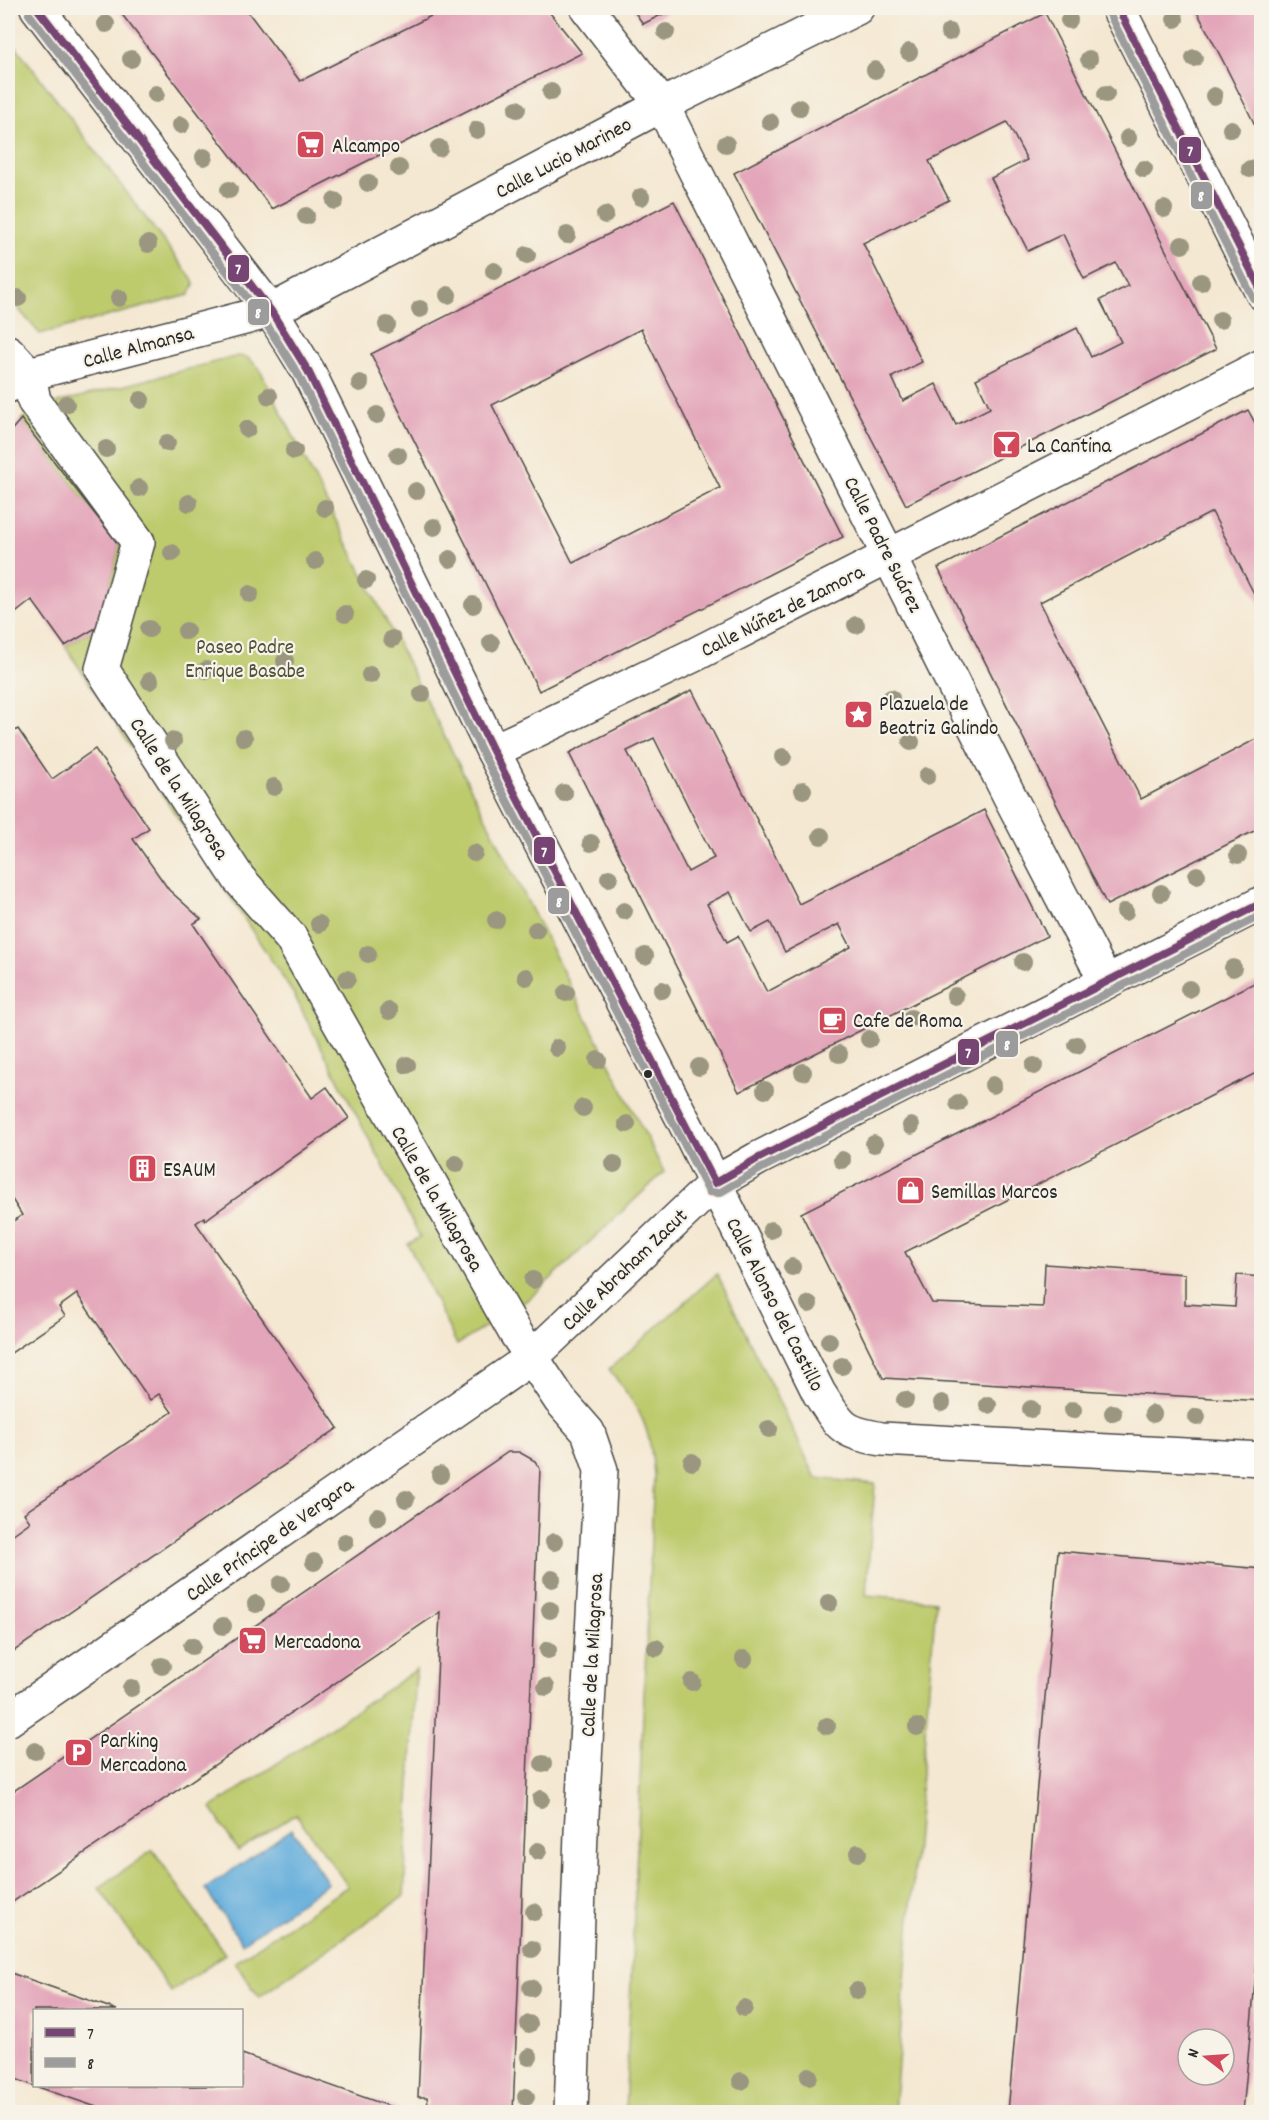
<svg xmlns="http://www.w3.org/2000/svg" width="1269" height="2120" viewBox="0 0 1269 2120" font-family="Dekko,sans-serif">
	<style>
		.green { fill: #bdcb6d; stroke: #747b4c; stroke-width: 1.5 }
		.water { fill: #63addb; stroke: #476c83; stroke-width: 1.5 }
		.building { fill: #e3a5b9; fill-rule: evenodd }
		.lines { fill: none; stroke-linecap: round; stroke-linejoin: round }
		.street-casing { stroke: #494744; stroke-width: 36 }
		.street { stroke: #fff; stroke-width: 33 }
		.bus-1-casing { stroke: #f7f3e8; stroke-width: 12 }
		.bus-2-casing { stroke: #f7f3e8; stroke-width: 12 }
		.bus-1 { stroke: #774573; stroke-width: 8 }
		.bus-2 { stroke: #9c9c9c; stroke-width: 8 }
		.tree { fill: #9a9680 }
		.bus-dot { fill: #2b2b2b; stroke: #f7f3e8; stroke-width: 2 }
		.labels { text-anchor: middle; stroke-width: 4.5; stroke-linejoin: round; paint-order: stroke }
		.poi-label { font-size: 21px; fill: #2b2b2b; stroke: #f7f3e8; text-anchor: start }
		.street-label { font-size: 21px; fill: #2b2b2b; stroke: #f7f3e8 }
		.park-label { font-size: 21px; fill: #50533c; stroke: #f7f3e8 }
		.line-badge { stroke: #f7f3e8; stroke-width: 2 }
		.badge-label { font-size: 16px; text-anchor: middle; font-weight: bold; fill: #fff }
	</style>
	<rect width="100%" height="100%" fill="#f7f3e8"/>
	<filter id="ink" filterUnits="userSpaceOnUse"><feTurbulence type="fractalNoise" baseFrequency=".0167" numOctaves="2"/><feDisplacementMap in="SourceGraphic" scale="12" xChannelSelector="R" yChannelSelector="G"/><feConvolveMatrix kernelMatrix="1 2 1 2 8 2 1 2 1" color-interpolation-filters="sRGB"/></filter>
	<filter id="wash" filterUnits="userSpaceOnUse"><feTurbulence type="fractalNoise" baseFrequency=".008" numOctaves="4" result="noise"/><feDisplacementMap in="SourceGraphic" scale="24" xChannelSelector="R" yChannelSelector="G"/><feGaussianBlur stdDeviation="1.35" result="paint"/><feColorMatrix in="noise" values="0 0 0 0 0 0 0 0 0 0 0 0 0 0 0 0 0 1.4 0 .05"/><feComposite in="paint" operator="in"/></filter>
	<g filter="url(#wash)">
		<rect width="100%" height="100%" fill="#f4e8d2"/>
		<!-- green -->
		<g class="green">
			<path d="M8,36L193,280L194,285L189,295L40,334L8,297Z"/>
			<path d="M238,356L248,358L259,368L664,1172L529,1299L457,1345L408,1244L420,1237L293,993L65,646L101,625L119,545L21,419L53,404Z"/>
			<path d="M717,1274L816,1478L875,1484L866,1595L936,1601L894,2112H625L654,1475C650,1422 640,1410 609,1369Z"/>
			<path d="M416,1670L404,1896L259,1997L235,1962L348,1886L296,1814L238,1851L211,1808Z"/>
			<path d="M153,1850L225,1954L171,1992L99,1888Z"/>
		</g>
		<!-- water -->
		<path class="water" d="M292,1829L328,1883L242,1943L205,1889Z"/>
		<g id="blocks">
			<!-- building -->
			<g class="building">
				<path d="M117,8H245L300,81L447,8H546L582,53L272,209Z"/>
				<path d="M632,8H675L643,24Z"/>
				<path d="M1195,8H1262V139L1223,61Z"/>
				<path d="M1045,13L1216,349L906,505L734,173ZM1007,122L1027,160L991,178L1028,251L1063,234L1084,279L1116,263L1128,286L1100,300L1121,342L1091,357L1077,328L976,379L990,408L956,425L936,384L903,401L892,377L922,362L863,243L949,200L929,161Z"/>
				<path d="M674,201L843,537L539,691L371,354ZM641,329L720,488L573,563L492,405Z"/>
				<path d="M1248,410L1262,436V609L1212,512L1040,602L1141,799L1262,736V827L1107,905L938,568Z"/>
				<path d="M21,419L119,545L101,625L65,646L32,600L8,619V434Z"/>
				<path d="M692,690L799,904L984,810L1047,936L739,1092L569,753ZM654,738L714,858L688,872L627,751ZM730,892L751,932L770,922L785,952L839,924L851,947L767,992L738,936L727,942L707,904Z"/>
				<path d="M18,729L52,779L95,749L149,828L133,839L169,890L201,919L193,924L312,1098L327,1087L349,1118L205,1220L204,1217L196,1223L338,1428L8,1655V1528L12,1535L30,1522L24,1513L172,1412L159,1394L150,1400L77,1294L59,1307L65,1316L8,1355V1225L22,1215L8,1193V736Z"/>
				<path d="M1262,979V1070L905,1252L932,1303L1043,1307L1045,1264L1185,1274V1304L1235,1307L1237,1275L1262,1277V1401L883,1378L801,1213Z"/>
				<path d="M508,1452H519L535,1461L540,1469L513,2112H418L419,2109L428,2105L427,2097H418L440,1612L8,1905V1795Z"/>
				<path d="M1058,1551L1262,1569V1905L1243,2112H1008ZM1188,2039H1224V2075H1188Z"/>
				<path d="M8,1972L117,2010H34V2086L8,2076Z"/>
				<path d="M242,2054L400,2110V2112H111L35,2086H242Z"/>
			</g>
		</g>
	</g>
	<g filter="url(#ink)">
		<use href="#blocks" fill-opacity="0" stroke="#494744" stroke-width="1.5"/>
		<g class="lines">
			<defs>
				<g id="street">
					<path d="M37,8L271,311L308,371L493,751L689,1131L819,1393C841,1427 841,1432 882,1439L1262,1459"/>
					<path d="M587,8L662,105L1010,797L1106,982"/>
					<path d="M1118,8L1262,293"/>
					<path d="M8,352L29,374"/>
					<path d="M29,374L34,401L138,542L102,669L239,879L291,938L515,1332L560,1400L588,1432L601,1470L581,1833L571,2112"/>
					<path d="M8,386L29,374L271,311L662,105L857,8"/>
					<path d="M493,751L694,655L1262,366"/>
					<path d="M8,1720L531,1358L715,1183L757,1159L1262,903"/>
				</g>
			</defs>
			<!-- street casing -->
			<use href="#street" class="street-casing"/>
			<!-- street -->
			<use href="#street" class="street"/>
			<defs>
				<g id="bus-1">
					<path d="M37,8L271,311L308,371L493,751L715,1183L757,1159L1262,903"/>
					<path d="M1118,8L1262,292"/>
				</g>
				<g id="bus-2">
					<path d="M1109,13L1253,298"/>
					<path d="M29,14L262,317L299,376L484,756L709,1192L719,1193L762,1168L1262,915"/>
				</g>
			</defs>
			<!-- bus-1 casing -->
			<use href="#bus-1" class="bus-1-casing"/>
			<!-- bus-2 casing -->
			<use href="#bus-2" class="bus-2-casing"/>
			<!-- bus-1 -->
			<use href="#bus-1" class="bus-1"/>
			<!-- bus-2 -->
			<use href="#bus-2" class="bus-2"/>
		</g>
		<!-- trees -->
		<g class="tree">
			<circle cx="1175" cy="19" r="9"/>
			<circle cx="1069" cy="20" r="9"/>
			<circle cx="106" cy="24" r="9"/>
			<circle cx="666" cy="32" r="9"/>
			<circle cx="949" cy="32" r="9"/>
			<circle cx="909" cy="52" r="9"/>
			<circle cx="1194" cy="58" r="9"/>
			<circle cx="131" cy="59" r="9"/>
			<circle cx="1089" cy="59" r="9"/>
			<circle cx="875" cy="70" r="9"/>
			<circle cx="551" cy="92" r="9"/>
			<circle cx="156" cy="94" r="9"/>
			<circle cx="1106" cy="94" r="9"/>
			<circle cx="1214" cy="96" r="9"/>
			<circle cx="799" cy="108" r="9"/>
			<circle cx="517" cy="109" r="9"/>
			<circle cx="770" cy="122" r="9"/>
			<circle cx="181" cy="125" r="9"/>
			<circle cx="1231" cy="129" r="9"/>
			<circle cx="477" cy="130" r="9"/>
			<circle cx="1128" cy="138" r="9"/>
			<circle cx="726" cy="144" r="9"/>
			<circle cx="439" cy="148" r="9"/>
			<circle cx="204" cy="157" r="9"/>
			<circle cx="399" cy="168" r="9"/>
			<circle cx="1144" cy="169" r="9"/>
			<circle cx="1250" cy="169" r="9"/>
			<circle cx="368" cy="183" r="9"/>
			<circle cx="229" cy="190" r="9"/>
			<circle cx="641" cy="197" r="9"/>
			<circle cx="335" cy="201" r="9"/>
			<circle cx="1164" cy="209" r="9"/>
			<circle cx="605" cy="215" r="9"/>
			<circle cx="306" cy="216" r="9"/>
			<circle cx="567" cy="235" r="9"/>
			<circle cx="148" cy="244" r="9"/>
			<circle cx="1182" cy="245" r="9"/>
			<circle cx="527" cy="255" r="9"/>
			<circle cx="494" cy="271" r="9"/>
			<circle cx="1201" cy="282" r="9"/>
			<circle cx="448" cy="295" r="9"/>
			<circle cx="18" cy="298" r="9"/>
			<circle cx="119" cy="298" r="9"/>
			<circle cx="420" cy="309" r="9"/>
			<circle cx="1220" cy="320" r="9"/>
			<circle cx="387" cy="325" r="9"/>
			<circle cx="360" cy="383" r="9"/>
			<circle cx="269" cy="396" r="9"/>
			<circle cx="141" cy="400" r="9"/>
			<circle cx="66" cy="404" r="9"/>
			<circle cx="377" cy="415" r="9"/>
			<circle cx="247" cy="429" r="9"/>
			<circle cx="167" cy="443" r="9"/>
			<circle cx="106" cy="449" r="9"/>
			<circle cx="294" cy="451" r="9"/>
			<circle cx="398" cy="455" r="9"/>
			<circle cx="139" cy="488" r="9"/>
			<circle cx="416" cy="491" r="9"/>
			<circle cx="189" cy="503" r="9"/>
			<circle cx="325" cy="508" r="9"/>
			<circle cx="434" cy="527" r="9"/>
			<circle cx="172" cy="553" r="9"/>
			<circle cx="450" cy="559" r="9"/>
			<circle cx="315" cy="561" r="9"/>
			<circle cx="366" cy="580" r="9"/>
			<circle cx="250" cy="594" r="9"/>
			<circle cx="473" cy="605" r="9"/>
			<circle cx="345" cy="614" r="9"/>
			<circle cx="856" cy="625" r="9"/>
			<circle cx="149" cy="629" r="9"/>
			<circle cx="186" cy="631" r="9"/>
			<circle cx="392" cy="639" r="9"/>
			<circle cx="491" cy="643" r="9"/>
			<circle cx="285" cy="661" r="9"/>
			<circle cx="206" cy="670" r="9"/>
			<circle cx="370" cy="675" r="9"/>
			<circle cx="150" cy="681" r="9"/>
			<circle cx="422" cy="694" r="9"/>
			<circle cx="891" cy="698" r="9"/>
			<circle cx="244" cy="738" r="9"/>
			<circle cx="173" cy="741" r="9"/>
			<circle cx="911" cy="742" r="9"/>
			<circle cx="783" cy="757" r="9"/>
			<circle cx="927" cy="776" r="9"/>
			<circle cx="274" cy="787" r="9"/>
			<circle cx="803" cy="790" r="9"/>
			<circle cx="564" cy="793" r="9"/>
			<circle cx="821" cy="836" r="9"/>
			<circle cx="591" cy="843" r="9"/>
			<circle cx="474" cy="853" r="9"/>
			<circle cx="1238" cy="855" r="9"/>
			<circle cx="1197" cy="875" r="9"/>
			<circle cx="609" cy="878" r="9"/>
			<circle cx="1161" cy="893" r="9"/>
			<circle cx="624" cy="911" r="9"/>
			<circle cx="1125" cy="912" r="9"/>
			<circle cx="496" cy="920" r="9"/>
			<circle cx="319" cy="924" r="9"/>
			<circle cx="536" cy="930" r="9"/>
			<circle cx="368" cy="954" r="9"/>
			<circle cx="645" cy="956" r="9"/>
			<circle cx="1023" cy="962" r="9"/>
			<circle cx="1233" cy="968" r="9"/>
			<circle cx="526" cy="977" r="9"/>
			<circle cx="347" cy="979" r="9"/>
			<circle cx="1189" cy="989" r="9"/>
			<circle cx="662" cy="990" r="9"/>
			<circle cx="566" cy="993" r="9"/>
			<circle cx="955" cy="996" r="9"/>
			<circle cx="389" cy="1011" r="9"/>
			<circle cx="911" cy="1018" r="9"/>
			<circle cx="869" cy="1039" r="9"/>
			<circle cx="1077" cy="1045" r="9"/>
			<circle cx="557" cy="1048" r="9"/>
			<circle cx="839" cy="1054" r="9"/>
			<circle cx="598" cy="1060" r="9"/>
			<circle cx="407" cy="1065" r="9"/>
			<circle cx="1034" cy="1066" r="9"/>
			<circle cx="699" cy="1067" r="9"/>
			<circle cx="803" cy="1072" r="9"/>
			<circle cx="993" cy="1085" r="9"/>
			<circle cx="765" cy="1090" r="9"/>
			<circle cx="958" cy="1103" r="9"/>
			<circle cx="583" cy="1108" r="9"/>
			<circle cx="627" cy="1124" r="9"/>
			<circle cx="911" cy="1126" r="9"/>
			<circle cx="874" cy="1144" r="9"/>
			<circle cx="842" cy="1160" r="9"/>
			<circle cx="456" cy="1164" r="9"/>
			<circle cx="614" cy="1164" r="9"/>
			<circle cx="771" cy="1230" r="9"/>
			<circle cx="792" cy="1267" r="9"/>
			<circle cx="533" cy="1280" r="9"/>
			<circle cx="809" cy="1304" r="9"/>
			<circle cx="829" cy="1341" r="9"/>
			<circle cx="842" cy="1366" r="9"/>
			<circle cx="905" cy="1400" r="9"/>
			<circle cx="942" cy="1403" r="9"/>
			<circle cx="988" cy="1405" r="9"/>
			<circle cx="1031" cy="1409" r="9"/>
			<circle cx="1073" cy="1410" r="9"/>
			<circle cx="1113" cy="1413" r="9"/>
			<circle cx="1153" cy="1414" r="9"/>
			<circle cx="1197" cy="1417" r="9"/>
			<circle cx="769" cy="1429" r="9"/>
			<circle cx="692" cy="1462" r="9"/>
			<circle cx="440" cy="1475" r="9"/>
			<circle cx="406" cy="1499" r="9"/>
			<circle cx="378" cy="1517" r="9"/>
			<circle cx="345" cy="1542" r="9"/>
			<circle cx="554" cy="1542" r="9"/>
			<circle cx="314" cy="1562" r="9"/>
			<circle cx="552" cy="1579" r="9"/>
			<circle cx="281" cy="1584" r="9"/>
			<circle cx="829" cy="1603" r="9"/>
			<circle cx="256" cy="1604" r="9"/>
			<circle cx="550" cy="1610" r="9"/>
			<circle cx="223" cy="1626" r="9"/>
			<circle cx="192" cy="1646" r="9"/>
			<circle cx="656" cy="1648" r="9"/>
			<circle cx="548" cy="1650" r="9"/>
			<circle cx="744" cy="1659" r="9"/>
			<circle cx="162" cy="1666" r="9"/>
			<circle cx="692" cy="1682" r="9"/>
			<circle cx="546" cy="1687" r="9"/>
			<circle cx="131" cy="1688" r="9"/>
			<circle cx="827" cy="1726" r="9"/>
			<circle cx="917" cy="1727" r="9"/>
			<circle cx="35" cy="1751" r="9"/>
			<circle cx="543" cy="1764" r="9"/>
			<circle cx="541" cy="1799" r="9"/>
			<circle cx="538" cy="1851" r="9"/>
			<circle cx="858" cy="1853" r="9"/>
			<circle cx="534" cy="1912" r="9"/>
			<circle cx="532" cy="1949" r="9"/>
			<circle cx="531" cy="1988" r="9"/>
			<circle cx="857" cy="1991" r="9"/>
			<circle cx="744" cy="2008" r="9"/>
			<circle cx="529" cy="2024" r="9"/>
			<circle cx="529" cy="2057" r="9"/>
			<circle cx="809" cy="2076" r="9"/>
			<circle cx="741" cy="2081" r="9"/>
			<circle cx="526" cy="2097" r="9"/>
		</g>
	</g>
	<!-- icons -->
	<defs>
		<symbol id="supermarket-square" viewBox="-11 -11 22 22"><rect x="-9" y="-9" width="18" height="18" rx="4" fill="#d1495b" stroke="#f7f3e8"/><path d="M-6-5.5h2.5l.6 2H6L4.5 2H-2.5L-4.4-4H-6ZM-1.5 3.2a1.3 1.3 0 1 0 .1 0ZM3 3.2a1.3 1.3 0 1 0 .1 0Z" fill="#fff"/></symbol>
		<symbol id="bar-square" viewBox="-11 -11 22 22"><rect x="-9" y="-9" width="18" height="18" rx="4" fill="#d1495b" stroke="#f7f3e8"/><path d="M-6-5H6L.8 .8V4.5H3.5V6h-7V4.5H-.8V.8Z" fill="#fff"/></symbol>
		<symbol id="sight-square" viewBox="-11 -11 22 22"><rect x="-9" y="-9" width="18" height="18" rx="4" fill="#d1495b" stroke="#f7f3e8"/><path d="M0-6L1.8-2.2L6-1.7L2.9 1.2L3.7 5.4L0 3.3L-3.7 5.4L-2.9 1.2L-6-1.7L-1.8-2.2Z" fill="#fff"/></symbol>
		<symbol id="cafe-square" viewBox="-11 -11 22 22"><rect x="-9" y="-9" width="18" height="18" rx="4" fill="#d1495b" stroke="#f7f3e8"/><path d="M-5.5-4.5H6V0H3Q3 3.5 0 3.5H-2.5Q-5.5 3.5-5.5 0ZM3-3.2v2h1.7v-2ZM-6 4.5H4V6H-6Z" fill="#fff"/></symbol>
		<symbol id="building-square" viewBox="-11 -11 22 22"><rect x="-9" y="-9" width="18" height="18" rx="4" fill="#d1495b" stroke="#f7f3e8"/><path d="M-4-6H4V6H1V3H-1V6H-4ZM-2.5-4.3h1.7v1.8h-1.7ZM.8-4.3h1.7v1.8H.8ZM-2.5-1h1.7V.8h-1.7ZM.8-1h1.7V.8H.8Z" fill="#fff"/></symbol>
		<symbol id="shop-square" viewBox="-11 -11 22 22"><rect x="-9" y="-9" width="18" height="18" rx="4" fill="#d1495b" stroke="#f7f3e8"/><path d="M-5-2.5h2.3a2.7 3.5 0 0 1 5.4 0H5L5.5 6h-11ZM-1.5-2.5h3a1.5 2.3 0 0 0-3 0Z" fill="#fff"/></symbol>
		<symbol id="parking-square" viewBox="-11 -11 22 22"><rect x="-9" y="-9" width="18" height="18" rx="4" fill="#d1495b" stroke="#f7f3e8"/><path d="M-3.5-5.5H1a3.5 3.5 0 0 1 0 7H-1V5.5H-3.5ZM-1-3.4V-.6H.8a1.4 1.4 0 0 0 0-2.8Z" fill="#fff"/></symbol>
	</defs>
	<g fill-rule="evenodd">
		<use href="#supermarket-square" x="294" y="128" width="33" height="33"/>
		<use href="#bar-square" x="990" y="428" width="33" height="33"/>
		<use href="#sight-square" x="842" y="698" width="33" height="33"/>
		<use href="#cafe-square" x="816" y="1004" width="33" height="33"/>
		<use href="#building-square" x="126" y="1152" width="33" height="33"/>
		<use href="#shop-square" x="894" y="1174" width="33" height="33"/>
		<use href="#supermarket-square" x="236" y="1624" width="33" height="33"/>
		<use href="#parking-square" x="62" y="1736" width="33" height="33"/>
	</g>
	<!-- markers -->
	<circle class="bus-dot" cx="648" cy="1074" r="5"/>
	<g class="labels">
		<!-- poi labels -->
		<g class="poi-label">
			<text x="332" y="152">Alcampo</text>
			<text x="1027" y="452">La Cantina</text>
			<text x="879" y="710">Plazuela de<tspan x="879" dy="24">Beatriz Galindo</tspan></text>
			<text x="853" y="1027">Cafe de Roma</text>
			<text x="163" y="1176">ESAUM</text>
			<text x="931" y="1198">Semillas Marcos</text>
			<text x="274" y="1648">Mercadona</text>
			<text x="100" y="1747">Parking<tspan x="100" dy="24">Mercadona</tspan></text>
		</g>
		<!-- street labels -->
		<g class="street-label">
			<text transform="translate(563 157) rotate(-28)" y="7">Calle Lucio Marineo</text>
			<text transform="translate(138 346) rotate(-15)" y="7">Calle Almansa</text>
			<text transform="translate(884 544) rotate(63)" y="7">Calle Padre Suárez</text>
			<text transform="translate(782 610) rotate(-27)" y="7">Calle Núñez de Zamora</text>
			<text transform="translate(180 788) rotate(57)" y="7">Calle de la Milagrosa</text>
			<text transform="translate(438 1198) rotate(60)" y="7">Calle de la Milagrosa</text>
			<text transform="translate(624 1269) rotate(-44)" y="7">Calle Abraham Zacut</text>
			<text transform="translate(776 1304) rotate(63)" y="7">Calle Alonso del Castillo</text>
			<text transform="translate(269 1539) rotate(-35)" y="7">Calle Príncipe de Vergara</text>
			<text transform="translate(591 1655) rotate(-87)" y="7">Calle de la Milagrosa</text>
		</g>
		<!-- park labels -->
		<g class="park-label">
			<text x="245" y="653">Paseo Padre<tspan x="245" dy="24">Enrique Basabe</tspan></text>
		</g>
	</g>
	<g class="line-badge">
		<rect x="1178" y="136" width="24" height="28" rx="6" fill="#774573"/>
		<rect x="1190" y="181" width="23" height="29" rx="6" fill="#9c9c9c"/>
		<rect x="227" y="254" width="23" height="29" rx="6" fill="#774573"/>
		<rect x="247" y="298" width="23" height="28" rx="6" fill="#9c9c9c"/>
		<rect x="533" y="836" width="23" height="29" rx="6" fill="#774573"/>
		<rect x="547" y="887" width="23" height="28" rx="6" fill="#9c9c9c"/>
		<rect x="995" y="1030" width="24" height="28" rx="6" fill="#9c9c9c"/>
		<rect x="957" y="1038" width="23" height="28" rx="6" fill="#774573"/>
	</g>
	<g class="badge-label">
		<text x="1190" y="156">7</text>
		<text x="1201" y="201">8</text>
		<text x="238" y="274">7</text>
		<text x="258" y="318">8</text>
		<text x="544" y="857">7</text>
		<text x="559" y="907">8</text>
		<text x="1007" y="1050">8</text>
		<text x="968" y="1058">7</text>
	</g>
	<!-- margin -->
	<rect width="1269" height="2120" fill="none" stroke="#f7f3e8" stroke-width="30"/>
	<!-- legend -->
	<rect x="33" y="2009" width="210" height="78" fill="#f7f3e8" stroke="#a5a39c" stroke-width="1.5"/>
	<rect x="45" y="2028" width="30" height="9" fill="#774573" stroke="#a5a39c" stroke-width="1.5"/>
	<text x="87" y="2039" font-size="18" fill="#2b2b2b">7</text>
	<rect x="45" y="2058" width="30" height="9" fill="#9c9c9c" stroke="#a5a39c" stroke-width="1.5"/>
	<text x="87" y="2069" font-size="18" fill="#2b2b2b">8</text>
	<!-- north arrow -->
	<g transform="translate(1206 2057) rotate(287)"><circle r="28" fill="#f7f3e8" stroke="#a5a39c" stroke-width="1.5"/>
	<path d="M0-4.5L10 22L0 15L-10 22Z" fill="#d1495b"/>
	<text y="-9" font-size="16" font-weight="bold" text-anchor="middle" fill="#2b2b2b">N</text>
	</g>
</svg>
